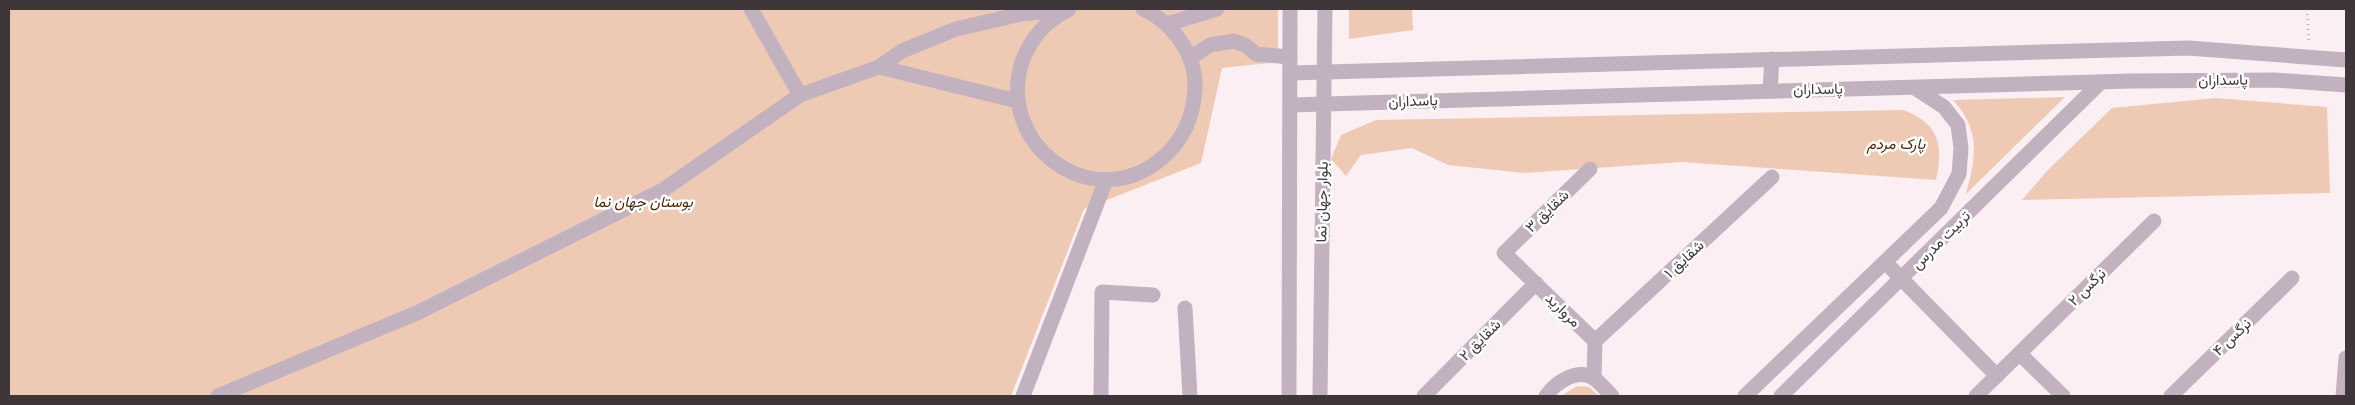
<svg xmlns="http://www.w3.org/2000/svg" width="2355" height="405" viewBox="0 0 2355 405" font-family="Georgia,Vazirmatn,serif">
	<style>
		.green { fill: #eecab4 }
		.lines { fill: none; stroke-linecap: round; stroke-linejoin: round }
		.path { stroke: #beb3b7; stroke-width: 3; stroke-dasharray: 1 4; stroke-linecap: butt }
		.minor { stroke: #c2b2c0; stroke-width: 15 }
		.labels { text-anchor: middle; stroke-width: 5; stroke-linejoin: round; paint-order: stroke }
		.street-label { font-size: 15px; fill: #3e3639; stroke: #fff }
		.park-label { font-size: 15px; font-style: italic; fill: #4c2609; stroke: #fff }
	</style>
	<rect width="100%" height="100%" fill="#fceff3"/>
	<!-- green -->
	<g class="green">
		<path d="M9,9H1278V62L1222,68L1201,163L1084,209L1011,396H9Z"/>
		<path d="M1349,9H1412L1413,30L1349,39Z"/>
		<path d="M2065,97L1966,194C1976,156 1981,131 1953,100Z"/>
		<path d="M2216,98L2327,107L2330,193L2022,200L2047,171L2112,108Z"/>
		<path d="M1903,110C1939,123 1944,145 1936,180L1682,162L1524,173L1448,165L1412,148L1361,155L1346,176L1331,159L1341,135L1376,120Z"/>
		<path d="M1577,386L1589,387L1599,396H1561Z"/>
	</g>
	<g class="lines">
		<!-- path -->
		<path class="path" d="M2307,9L2309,43"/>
		<!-- minor -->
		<g class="minor">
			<path d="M751,9L800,95"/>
			<path d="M1068,10C1060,14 1052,19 1046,25C1036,34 1028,47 1023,59C993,143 1092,217 1161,159C1184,140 1194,116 1195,87C1196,54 1172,22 1143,9"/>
			<path d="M1167,24L1217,9"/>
			<path d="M1190,58L1210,45L1234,41L1245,45L1256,54L1290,57"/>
			<path d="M879,67L1017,101"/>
			<path d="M1290,73L2188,48L2346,60"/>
			<path d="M1770,90L1772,59"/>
			<path d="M1290,105L2132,81L2275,80L2346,85"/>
			<path d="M1590,169L1504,253L1595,341L1594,378"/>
			<path d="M1885,262L1997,376"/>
			<path d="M1185,308L1190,396"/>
			<path d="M1595,341L1772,177"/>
			<path d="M2020,354L2063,396"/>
			<path d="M218,396L419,312L663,190L800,95L879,67L902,51L956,29L1021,14L1069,9"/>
			<path d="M1023,396L1106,180"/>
			<path d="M1101,396L1102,292L1153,295"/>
			<path d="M1289,396L1290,9"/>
			<path d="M1320,396L1325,9"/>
			<path d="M1424,396L1536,283"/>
			<path d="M1546,396C1556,382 1578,367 1595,379C1601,384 1607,391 1612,396"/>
			<path d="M1745,396L1941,208L1959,174L1961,148L1958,125L1944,107L1915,88"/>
			<path d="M1781,396L2100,83"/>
			<path d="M1976,396L2154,221"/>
			<path d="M2171,396L2292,278"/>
			<path d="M2343,396L2346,358"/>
		</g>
	</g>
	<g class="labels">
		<!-- street labels -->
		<g class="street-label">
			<text transform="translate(2223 80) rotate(-1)" y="5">پاسداران</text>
			<text transform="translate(1818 89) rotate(-1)" y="5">پاسداران</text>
			<text transform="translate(1413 101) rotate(-2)" y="5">پاسداران</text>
			<text transform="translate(1322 202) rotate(-89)" y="5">بلوار جهان نما</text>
			<text transform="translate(1547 211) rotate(-44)" y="5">شقایق ۳</text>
			<text transform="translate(1941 240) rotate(-45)" y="5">تربیت مدرس</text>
			<text transform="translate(1684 259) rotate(-43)" y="5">شقایق ۱</text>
			<text transform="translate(2087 287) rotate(-45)" y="5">نرگس ۲</text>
			<text transform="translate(1563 310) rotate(44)" y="5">مروارید</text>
			<text transform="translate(2232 337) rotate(-44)" y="5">نرگس ۴</text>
			<text transform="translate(1480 340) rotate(-45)" y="5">شقایق ۲</text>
		</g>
		<!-- park labels -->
		<g class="park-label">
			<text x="1896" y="149">پارک مردم</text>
			<text x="643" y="207">بوستان جهان نما</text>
		</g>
	</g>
	<!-- border -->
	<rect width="2355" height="405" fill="none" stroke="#3e3639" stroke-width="20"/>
</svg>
